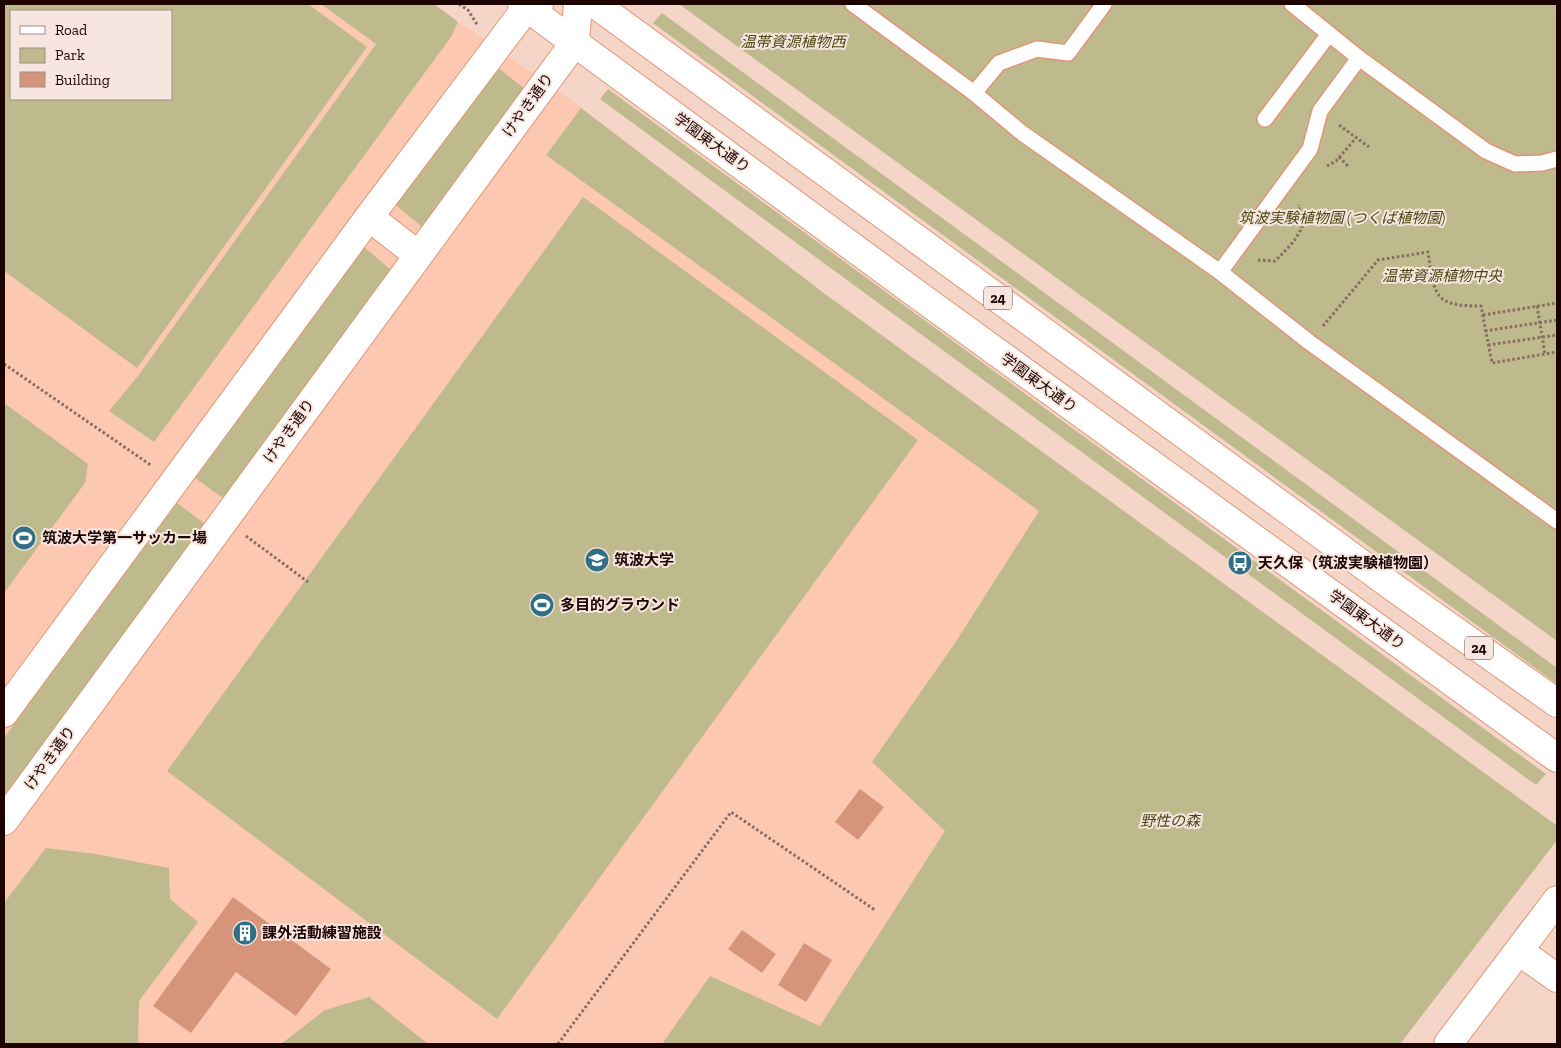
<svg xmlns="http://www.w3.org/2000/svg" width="1561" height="1048" viewBox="0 0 1561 1048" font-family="'Zilla Slab','Noto Sans JP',serif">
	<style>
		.built { fill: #fdc8b2; fill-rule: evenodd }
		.green { fill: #beba8d; fill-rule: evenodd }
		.building { fill: #d6957a }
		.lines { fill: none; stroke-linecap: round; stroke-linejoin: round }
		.service-casing { stroke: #e19576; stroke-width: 18 }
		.minor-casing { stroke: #e19576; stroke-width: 30 }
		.tertiary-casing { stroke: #e19576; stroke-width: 30 }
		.primary-casing { stroke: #e19576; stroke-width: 30 }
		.path { stroke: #886b62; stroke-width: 3; stroke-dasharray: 2.5 2.5; stroke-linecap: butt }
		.service { stroke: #fff; stroke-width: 15 }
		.minor { stroke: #fff; stroke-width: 28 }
		.tertiary { stroke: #fff; stroke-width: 28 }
		.primary { stroke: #fff; stroke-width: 28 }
		.labels { text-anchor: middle; stroke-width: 4; stroke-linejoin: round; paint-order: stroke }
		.shield { fill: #f6e6df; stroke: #5f4843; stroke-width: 1 }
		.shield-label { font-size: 14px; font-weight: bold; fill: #1e0400 }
		.park-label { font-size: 15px; font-style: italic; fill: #4c4712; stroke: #f6e6df }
		.street-label { font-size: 15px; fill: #1e0400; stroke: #f6e6df }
		.poi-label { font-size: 15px; font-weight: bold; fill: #1e0400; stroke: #f6e6df; text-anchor: start }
	</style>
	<rect width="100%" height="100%" fill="#f5d5c7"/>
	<!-- built -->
	<path class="built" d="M4,4H434L571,100L825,294L1556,825L1557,840L1400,1044H4ZM11,11H171V99H11Z"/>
	<!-- green -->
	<g class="green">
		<path d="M4,4H308L367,47L137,368L4,271ZM11,11H171V99H11Z"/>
		<path d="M321,4H434L458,22L451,37L154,442L109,411L138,376L376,44Z"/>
		<path d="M679,4H1557V641Z"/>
		<path d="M662,13L1557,668V684L653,23Z"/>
		<path d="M497,67L525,89L422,227L396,205Z"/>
		<path d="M608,89L1546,774L1536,785L600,99Z"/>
		<path d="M581,108L825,294L1556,825L1557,840L1400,1044H662L710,976L820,1026L945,831L872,762L955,643L1039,511L546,155Z"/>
		<path d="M583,197L918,440L497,1019L167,771Z"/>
		<path d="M364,247L391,270L223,498L195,478Z"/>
		<path d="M4,403L88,464L85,483L4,593Z"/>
		<path d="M177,503L205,524L4,797V738Z"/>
		<path d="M46,848L96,854L169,868L170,899L198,922L139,1001L138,1044H4V903Z"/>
		<path d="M369,997L428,1044H281L325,1010Z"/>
	</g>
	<!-- building -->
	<g class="building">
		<path d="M860,789L884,807L858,840L835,822Z"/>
		<path d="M233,897L331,969L296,1016L236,972L191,1033L153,1006Z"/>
		<path d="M742,930L776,954L762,973L728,949Z"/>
		<path d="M804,943L832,960L806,1002L778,985Z"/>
	</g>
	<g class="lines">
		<defs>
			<g id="service">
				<path d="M853,4L974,93L1022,133L1220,272L1309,342L1557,521"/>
				<path d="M1292,4L1359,58"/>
				<path d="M974,93L999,63L1037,49L1068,53L1104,4"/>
				<path d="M1265,119L1329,34"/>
				<path d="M1220,272L1310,149L1320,111L1359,58L1486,151L1515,164L1542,163L1557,159"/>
			</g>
			<path id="minor" d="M1519,951L1557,978"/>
			<g id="tertiary">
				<path d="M369,217L418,255"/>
				<path d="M4,713L369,217L527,7L539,4"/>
				<path d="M4,821L575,42L578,4"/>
				<path d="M1448,1044L1557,900"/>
			</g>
			<g id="primary">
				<path d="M522,4L918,295L1557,758"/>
				<path d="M595,4L1400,592L1557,703"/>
			</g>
		</defs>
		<!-- service casing -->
		<use href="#service" class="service-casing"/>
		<!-- minor casing -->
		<use href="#minor" class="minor-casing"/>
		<!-- tertiary casing -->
		<use href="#tertiary" class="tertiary-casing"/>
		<!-- primary casing -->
		<use href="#primary" class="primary-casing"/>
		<!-- path -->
		<g class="path">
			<path d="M459,4L468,10L478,26"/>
			<path d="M1339,125L1369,147"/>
			<path d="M1339,157L1349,167"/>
			<path d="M1327,166L1336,161L1356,138"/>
			<path d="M1258,260L1275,261C1289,247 1300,237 1305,218L1298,207L1299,205"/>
			<path d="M1537,306L1545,354"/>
			<path d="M1483,315L1557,303"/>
			<path d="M1323,326L1378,260L1428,252C1435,296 1433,306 1481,306L1492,363L1557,352"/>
			<path d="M1485,331L1557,320"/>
			<path d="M1488,345L1557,335"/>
			<path d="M4,364L152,466"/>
			<path d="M246,536L308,582"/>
			<path d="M558,1044L731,812L875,910"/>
		</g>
		<!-- service -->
		<use href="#service" class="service"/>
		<!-- minor -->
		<use href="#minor" class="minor"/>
		<!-- tertiary -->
		<use href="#tertiary" class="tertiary"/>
		<!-- primary -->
		<use href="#primary" class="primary"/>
	</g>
	<!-- icons -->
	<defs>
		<symbol id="stadium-disc" viewBox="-11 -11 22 22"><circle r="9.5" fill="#306f84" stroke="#f6e6df"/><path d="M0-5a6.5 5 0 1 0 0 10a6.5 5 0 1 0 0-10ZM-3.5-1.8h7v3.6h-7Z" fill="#fff"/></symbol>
		<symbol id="university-disc" viewBox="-11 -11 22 22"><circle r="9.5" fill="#306f84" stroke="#f6e6df"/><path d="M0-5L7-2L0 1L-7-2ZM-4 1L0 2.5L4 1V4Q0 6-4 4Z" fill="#fff"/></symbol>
		<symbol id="bus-disc" viewBox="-11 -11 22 22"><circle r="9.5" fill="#306f84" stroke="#f6e6df"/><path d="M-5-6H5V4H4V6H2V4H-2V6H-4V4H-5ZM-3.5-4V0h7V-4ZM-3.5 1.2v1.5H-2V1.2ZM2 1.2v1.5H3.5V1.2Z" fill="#fff"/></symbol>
		<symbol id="building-disc" viewBox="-11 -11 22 22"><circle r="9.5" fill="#306f84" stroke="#f6e6df"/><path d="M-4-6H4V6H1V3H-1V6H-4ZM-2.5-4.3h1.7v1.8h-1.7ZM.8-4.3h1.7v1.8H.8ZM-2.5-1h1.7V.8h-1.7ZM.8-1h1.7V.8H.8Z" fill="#fff"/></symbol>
	</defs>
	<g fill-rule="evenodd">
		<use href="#stadium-disc" x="10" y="524" width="28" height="28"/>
		<use href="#university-disc" x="583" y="546" width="28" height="28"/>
		<use href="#bus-disc" x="1226" y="549" width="28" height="28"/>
		<use href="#stadium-disc" x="528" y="591" width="28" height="28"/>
		<use href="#building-disc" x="231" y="919" width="28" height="28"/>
	</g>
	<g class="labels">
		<!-- shield labels -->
		<g class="shield">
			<rect x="984" y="286.5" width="28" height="23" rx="4"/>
			<rect x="1465" y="636.5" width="28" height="23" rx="4"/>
		</g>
		<g class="shield-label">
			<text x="998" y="303">24</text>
			<text x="1479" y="653">24</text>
		</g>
		<!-- park labels -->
		<g class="park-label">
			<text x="793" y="47">温帯資源植物西</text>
			<text x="1342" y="223">筑波実験植物園 (つくば植物園)</text>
			<text x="1442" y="281">温帯資源植物中央</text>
			<text x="1170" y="826">野性の森</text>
		</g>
		<!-- street labels -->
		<g class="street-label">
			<text transform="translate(528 105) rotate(-54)" y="5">けやき通り</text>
			<text transform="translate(712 143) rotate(36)" y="5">学園東大通り</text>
			<text transform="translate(1039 383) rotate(36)" y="5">学園東大通り</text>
			<text transform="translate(289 431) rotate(-54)" y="5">けやき通り</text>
			<text transform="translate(1367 620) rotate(36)" y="5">学園東大通り</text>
			<text transform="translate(50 758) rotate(-54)" y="5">けやき通り</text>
		</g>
		<!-- poi labels -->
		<g class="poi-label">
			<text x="42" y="543">筑波大学第一サッカー場</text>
			<text x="614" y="565">筑波大学</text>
			<text x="1258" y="568">天久保（筑波実験植物園）</text>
			<text x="560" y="610">多目的グラウンド</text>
			<text x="262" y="938">課外活動練習施設</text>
		</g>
	</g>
	<!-- border -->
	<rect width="1561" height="1048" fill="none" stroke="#1e0400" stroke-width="10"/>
	<!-- legend -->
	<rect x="10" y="10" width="162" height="90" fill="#f6e6df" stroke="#a08c86"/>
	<rect x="20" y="26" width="25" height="8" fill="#ffffff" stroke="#a08c86"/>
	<text x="55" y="35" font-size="15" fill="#1e0400">Road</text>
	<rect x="20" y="48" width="25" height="15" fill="#beba8d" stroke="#a08c86"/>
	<text x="55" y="60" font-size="15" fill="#1e0400">Park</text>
	<rect x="20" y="72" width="25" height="15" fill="#d6957a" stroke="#a08c86"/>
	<text x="55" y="85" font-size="15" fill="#1e0400">Building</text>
</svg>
